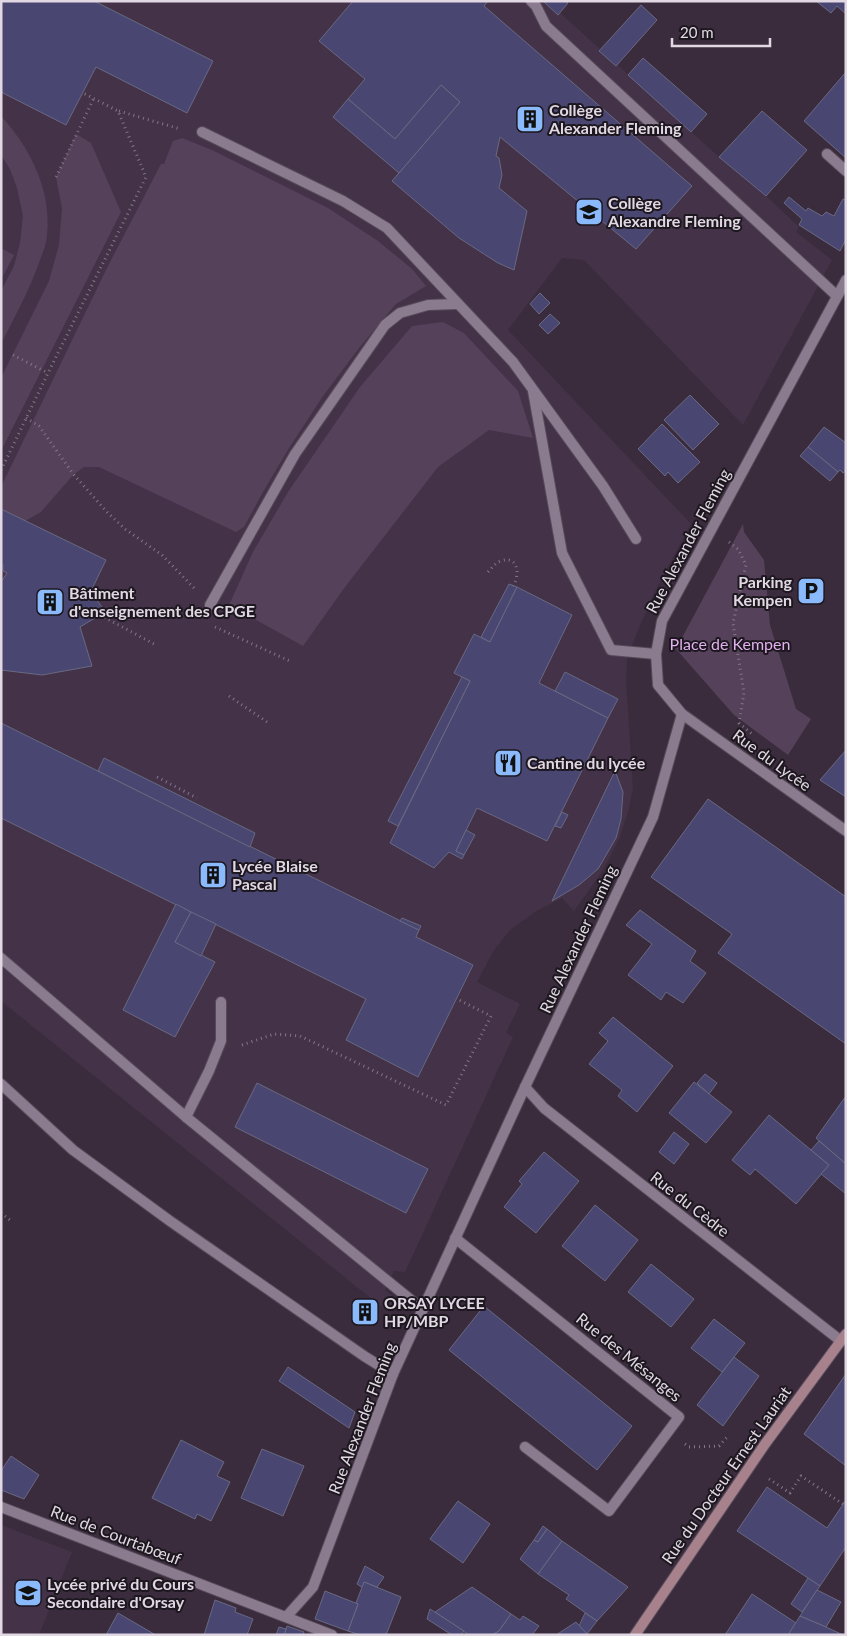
<svg xmlns="http://www.w3.org/2000/svg" width="847" height="1636" viewBox="0 0 847 1636" font-family="Lato,sans-serif">
	<style>
		.built { fill: #443249 }
		.green { fill: #55425a }
		.building { fill: #494772; stroke: #696981 }
		.lines { fill: none; stroke-linecap: round; stroke-linejoin: round }
		.service-casing { stroke: #574b59; stroke-width: 12 }
		.minor-casing { stroke: #574b59; stroke-width: 12 }
		.secondary-casing { stroke: #574b59; stroke-width: 12 }
		.path { stroke: #837786; stroke-width: 3; stroke-dasharray: 1 4; stroke-linecap: butt }
		.service { stroke: #8b7b8f; stroke-width: 10 }
		.minor { stroke: #8b7b8f; stroke-width: 10 }
		.secondary { stroke: #a7818b; stroke-width: 10 }
		.labels { text-anchor: middle; stroke-width: 4; stroke-linejoin: round; paint-order: stroke }
		.poi-label { font-size: 16px; font-weight: bold; fill: #e1d8e3; stroke: #1d171f; text-anchor: start }
		.street-label { font-size: 16px; fill: #e1d8e3; stroke: #1d171f }
		.park-label { font-size: 16px; fill: #e1b0ee; stroke: #1d171f }
	</style>
	<rect width="100%" height="100%" fill="#3a2c3d"/>
	<!-- built -->
	<g class="built">
		<path d="M1,1H547L719,157L766,196L799,227L796,232L832,260L743,425L584,260L562,258L508,330L691,524L656,589L634,640L627,660L626,683L633,788L628,812L619,839L602,872L574,911L562,898L538,910L521,922L511,929L494,950L477,982L520,1004L506,1033L513,1037L405,1272L394,1271L385,1290L394,1297L388,1312L1,1001Z"/>
		<path d="M1,1525L72,1552L39,1635H1Z"/>
	</g>
	<!-- green -->
	<g class="green">
		<path d="M1,116C32,150 54,195 46,242C45,248 42,254 40,260C30,289 15,316 1,344V291L14,266L20,243L23,216L17,188L10,169L1,155Z"/>
		<path d="M76,134L91,143L121,212L1,451V378L49,281L59,245L62,208L56,177Z"/>
		<path d="M182,138L212,150L328,208L378,241L412,269L426,286L396,304L359,348L323,396L289,448L263,492L244,527L236,532L99,467H84L73,475L41,512L25,521L1,509V487L107,268L161,164H164L173,141Z"/>
		<path d="M1,248L14,255L1,280Z"/>
		<path d="M443,322L464,333L518,391L533,438L489,430L438,467L345,587L303,646L229,605L253,552L288,492L360,387L412,326Z"/>
		<path d="M743,524L744,532L764,560L770,625L796,709L811,719L788,755L734,715L676,649Z"/>
	</g>
	<!-- building -->
	<g class="building">
		<path d="M1,1H94L213,61L187,113L96,67L66,125L1,92Z"/>
		<path d="M353,1H488L484,6L692,186L636,249L500,137L496,156L499,158L502,175L499,188L527,211L514,270L498,263L459,238L392,181L460,102L441,85L395,139L348,99L365,79L319,41Z"/>
		<path d="M543,1H566L568,3L558,15Z"/>
		<path d="M816,1H846V14L837,6L831,13Z"/>
		<path d="M641,5L657,20L616,66L599,51Z"/>
		<path d="M643,58L707,114L691,132L628,75Z"/>
		<path d="M846,72V158L804,121Z"/>
		<path d="M441,85L460,102L399,173L333,117L348,99L395,139Z"/>
		<path d="M762,111L807,150L766,196L719,157Z"/>
		<path d="M789,197L806,211L808,208L822,216L826,212L834,216L843,199L846,200V239L840,251L799,225L802,219L784,203Z"/>
		<path d="M540,293L550,303L539,314L530,304Z"/>
		<path d="M550,314L560,323L548,334L539,325Z"/>
		<path d="M690,395L719,424L693,450L664,420Z"/>
		<path d="M662,424L700,462L678,483L668,472L665,476L638,449Z"/>
		<path d="M824,427L846,443V471L843,473L840,470L838,472L808,447Z"/>
		<path d="M808,447L838,472L830,481L800,456Z"/>
		<path d="M1,509L106,560L91,591L105,612L80,627L92,666L42,675L1,670V582L7,573L3,571V565L1,564Z"/>
		<path d="M509,584L517,587L490,642L481,637Z"/>
		<path d="M517,587L572,615L539,683L608,718L547,841L477,808L456,851L464,855L462,859L449,852L434,868L390,843L470,681L454,673L474,634L490,642Z"/>
		<path d="M565,672L618,699L608,718L555,691Z"/>
		<path d="M462,677L470,681L398,826L388,821Z"/>
		<path d="M1,723L419,930L416,937L473,965L418,1077L346,1040L366,999L1,818Z"/>
		<path d="M846,750V797L820,780Z"/>
		<path d="M104,758L255,833L250,847L98,771Z"/>
		<path d="M615,771L623,792L621,819L616,838L598,869L579,885L552,901Z"/>
		<path d="M708,799L846,897V1044L718,953L732,934L651,877Z"/>
		<path d="M562,812L568,815L561,828L555,826Z"/>
		<path d="M466,830L475,835L464,855L456,851Z"/>
		<path d="M176,904L191,912L175,942L215,962L175,1037L123,1010Z"/>
		<path d="M640,910L696,951L690,961L706,973L683,1003L666,992L661,1000L628,975L652,944L626,925Z"/>
		<path d="M191,912L216,924L201,956L175,942Z"/>
		<path d="M402,918L421,926L419,930L400,921Z"/>
		<path d="M613,1017L673,1066L637,1112L618,1096L622,1090L589,1064L608,1041L599,1033Z"/>
		<path d="M705,1074L717,1083L709,1094L697,1083Z"/>
		<path d="M694,1082L732,1112L706,1143L669,1113Z"/>
		<path d="M257,1083L428,1169L406,1213L235,1127Z"/>
		<path d="M846,1096V1164L816,1138Z"/>
		<path d="M769,1115L829,1165L796,1204L755,1169L750,1175L732,1160Z"/>
		<path d="M674,1132L689,1144L674,1164L659,1152Z"/>
		<path d="M819,1141L846,1164V1194L821,1174L829,1165L811,1150Z"/>
		<path d="M544,1152L579,1181L536,1233L504,1207L522,1184L519,1181Z"/>
		<path d="M595,1205L638,1240L605,1281L562,1246Z"/>
		<path d="M651,1264L694,1299L671,1327L628,1292Z"/>
		<path d="M364,1301L376,1311L366,1323L354,1313Z"/>
		<path d="M484,1306L632,1426L597,1470L449,1350Z"/>
		<path d="M714,1319L745,1343L722,1372L691,1348Z"/>
		<path d="M734,1357L759,1376L723,1426L697,1405Z"/>
		<path d="M288,1367L355,1412L349,1428L279,1381Z"/>
		<path d="M846,1374V1466L804,1434Z"/>
		<path d="M181,1440L224,1462L217,1476L230,1482L211,1521L197,1514L195,1519L152,1498Z"/>
		<path d="M262,1449L304,1466L283,1516L241,1498Z"/>
		<path d="M11,1456L39,1475L24,1499L1,1490V1471Z"/>
		<path d="M767,1487L827,1528L846,1500V1547L820,1586L737,1531Z"/>
		<path d="M458,1501L490,1524L463,1563L430,1539Z"/>
		<path d="M543,1526L547,1529L538,1542L534,1540Z"/>
		<path d="M547,1529L562,1541L538,1574L520,1559L534,1540L538,1542Z"/>
		<path d="M562,1541L628,1587L597,1621L566,1599L569,1595L538,1574Z"/>
		<path d="M365,1566L384,1577L377,1587L364,1582L363,1588L357,1584Z"/>
		<path d="M808,1578L820,1586L802,1612L791,1604Z"/>
		<path d="M364,1582L401,1597L386,1635H360L348,1631L358,1604L356,1603Z"/>
		<path d="M472,1587L511,1614L499,1631L492,1635H469L435,1612Z"/>
		<path d="M817,1590L841,1602L826,1627L800,1616Z"/>
		<path d="M325,1591L358,1604L348,1631L315,1619Z"/>
		<path d="M752,1594L796,1623L788,1635H725Z"/>
		<path d="M215,1600L236,1608L235,1612L253,1619L247,1635H204Z"/>
		<path d="M430,1609L464,1631L461,1635H452L427,1619Z"/>
		<path d="M118,1613L154,1634L153,1635H106Z"/>
		<path d="M585,1613L597,1621L587,1634L579,1626Z"/>
		<path d="M511,1614L520,1620L523,1616L539,1626L532,1635H492L499,1631Z"/>
		<path d="M800,1616L826,1627L843,1635H788Z"/>
		<path d="M576,1622L588,1635H556Z"/>
		<path d="M287,1626L304,1632L303,1635H284Z"/>
		<path d="M279,1627L286,1629L284,1635H276Z"/>
	</g>
	<g class="lines">
		<defs>
			<g id="service">
				<path d="M531,1L536,6L546,26L837,296"/>
				<path d="M202,132L343,201L387,228L513,362L603,486L636,539"/>
				<path d="M827,154L846,171"/>
				<path d="M533,391L562,553L611,650L656,654"/>
				<path d="M210,605L295,454L385,325L400,313L428,305L457,304"/>
				<path d="M1,958L186,1117L422,1309"/>
				<path d="M1,1084L73,1150L170,1221L364,1356L393,1374"/>
				<path d="M186,1117L209,1071L221,1041V1002"/>
			</g>
			<g id="minor">
				<path d="M682,714L846,831"/>
				<path d="M525,1087L544,1108L841,1341"/>
				<path d="M455,1238L679,1417L609,1511L525,1447"/>
				<path d="M1,1507L332,1635"/>
				<path d="M287,1616L313,1587L393,1374L525,1087L653,817L682,714L658,685L656,654L662,621L846,280"/>
			</g>
			<path id="secondary" d="M635,1635L765,1444L846,1334"/>
		</defs>
		<!-- service casing -->
		<use href="#service" class="service-casing"/>
		<!-- minor casing -->
		<use href="#minor" class="minor-casing"/>
		<!-- secondary casing -->
		<use href="#secondary" class="secondary-casing"/>
		<!-- path -->
		<g class="path">
			<path d="M119,111L180,129"/>
			<path d="M56,177L94,98"/>
			<path d="M13,355L48,373"/>
			<path d="M26,418L39,426L74,475L107,512L125,529L162,555L195,589"/>
			<path d="M1,470L48,373L146,177L118,111L83,93"/>
			<path d="M729,542L738,549L746,565L733,623L744,693L739,723L753,735"/>
			<path d="M488,572C492,568 495,563 501,561C517,555 521,573 513,586"/>
			<path d="M100,615L154,644"/>
			<path d="M215,627L292,662"/>
			<path d="M229,696L270,724"/>
			<path d="M157,777L197,798"/>
			<path d="M242,1045L274,1034L300,1036L446,1105L491,1016L457,999"/>
			<path d="M1,1213L10,1220"/>
			<path d="M685,1444L689,1447L719,1446L729,1435"/>
			<path d="M769,1479L790,1493L801,1476L843,1504"/>
		</g>
		<!-- service -->
		<use href="#service" class="service"/>
		<!-- minor -->
		<use href="#minor" class="minor"/>
		<!-- secondary -->
		<use href="#secondary" class="secondary"/>
	</g>
	<!-- icons -->
	<defs>
		<symbol id="building-square" viewBox="-11 -11 22 22"><rect x="-9" y="-9" width="18" height="18" rx="4" fill="#8abafc" stroke="#1d171f"/><path d="M-4-6H4V6H1V3H-1V6H-4ZM-2.5-4.3h1.7v1.8h-1.7ZM.8-4.3h1.7v1.8H.8ZM-2.5-1h1.7V.8h-1.7ZM.8-1h1.7V.8H.8Z" fill="#111"/></symbol>
		<symbol id="school-square" viewBox="-11 -11 22 22"><rect x="-9" y="-9" width="18" height="18" rx="4" fill="#8abafc" stroke="#1d171f"/><path d="M0-5L7-2L0 1L-7-2ZM-4 1L0 2.5L4 1V4Q0 6-4 4Z" fill="#111"/></symbol>
		<symbol id="parking-square" viewBox="-11 -11 22 22"><rect x="-9" y="-9" width="18" height="18" rx="4" fill="#8abafc" stroke="#1d171f"/><path d="M-3.5-5.5H1a3.5 3.5 0 0 1 0 7H-1V5.5H-3.5ZM-1-3.4V-.6H.8a1.4 1.4 0 0 0 0-2.8Z" fill="#111"/></symbol>
		<symbol id="restaurant-square" viewBox="-11 -11 22 22"><rect x="-9" y="-9" width="18" height="18" rx="4" fill="#8abafc" stroke="#1d171f"/><path d="M-5-6h1v4h1v-4h1v4h1v-4h1v5L-1.5 .5V6h-2V.5L-5-1ZM5-6V6H3V1.5H1.5Q1.5-4 5-6Z" fill="#111"/></symbol>
	</defs>
	<g fill-rule="evenodd">
		<use href="#building-square" x="514" y="103" width="32" height="32"/>
		<use href="#school-square" x="573" y="196" width="32" height="32"/>
		<use href="#parking-square" x="795" y="575" width="32" height="32"/>
		<use href="#building-square" x="34" y="586" width="32" height="32"/>
		<use href="#restaurant-square" x="492" y="747" width="32" height="32"/>
		<use href="#building-square" x="197" y="859" width="32" height="32"/>
		<use href="#building-square" x="349" y="1296" width="32" height="32"/>
		<use href="#school-square" x="12" y="1577" width="32" height="32"/>
	</g>
	<g class="labels">
		<!-- poi labels -->
		<g class="poi-label">
			<text x="549" y="116">Collège<tspan x="549" dy="18">Alexander Fleming</tspan></text>
			<text x="608" y="209">Collège<tspan x="608" dy="18">Alexandre Fleming</tspan></text>
			<text x="792" y="588" text-anchor="end">Parking<tspan x="792" dy="18">Kempen</tspan></text>
			<text x="69" y="599">Bâtiment<tspan x="69" dy="18">d'enseignement des CPGE</tspan></text>
			<text x="527" y="769">Cantine du lycée</text>
			<text x="232" y="872">Lycée Blaise<tspan x="232" dy="18">Pascal</tspan></text>
			<text x="384" y="1309">ORSAY LYCEE<tspan x="384" dy="18">HP/MBP</tspan></text>
			<text x="47" y="1590">Lycée privé du Cours<tspan x="47" dy="18">Secondaire d'Orsay</tspan></text>
		</g>
		<!-- street labels -->
		<g class="street-label">
			<text transform="translate(688 541) rotate(-62)" y="6">Rue Alexander Fleming</text>
			<text transform="translate(772 760) rotate(36)" y="6">Rue du Lycée</text>
			<text transform="translate(578 939) rotate(-65)" y="6">Rue Alexander Fleming</text>
			<text transform="translate(690 1204) rotate(38)" y="6">Rue du Cèdre</text>
			<text transform="translate(629 1357) rotate(39)" y="6">Rue des Mésanges</text>
			<text transform="translate(362 1418) rotate(-69)" y="6">Rue Alexander Fleming</text>
			<text transform="translate(726 1475) rotate(-55)" y="6">Rue du Docteur Ernest Lauriat</text>
			<text transform="translate(116 1535) rotate(21)" y="6">Rue de Courtabœuf</text>
		</g>
		<!-- park labels -->
		<g class="park-label">
			<text x="730" y="650">Place de Kempen</text>
		</g>
	</g>
	<!-- border -->
	<rect width="847" height="1636" fill="none" stroke="#e1d8e3" stroke-width="5"/>
	<!-- scale -->
	<path d="M672 38v8h98v-8" fill="none" stroke="#e1d8e3" stroke-width="2.5"/>
	<text x="680" y="38" font-size="15" fill="#e1d8e3" stroke="#1d171f" stroke-width="4" paint-order="stroke">20 m</text>
</svg>
